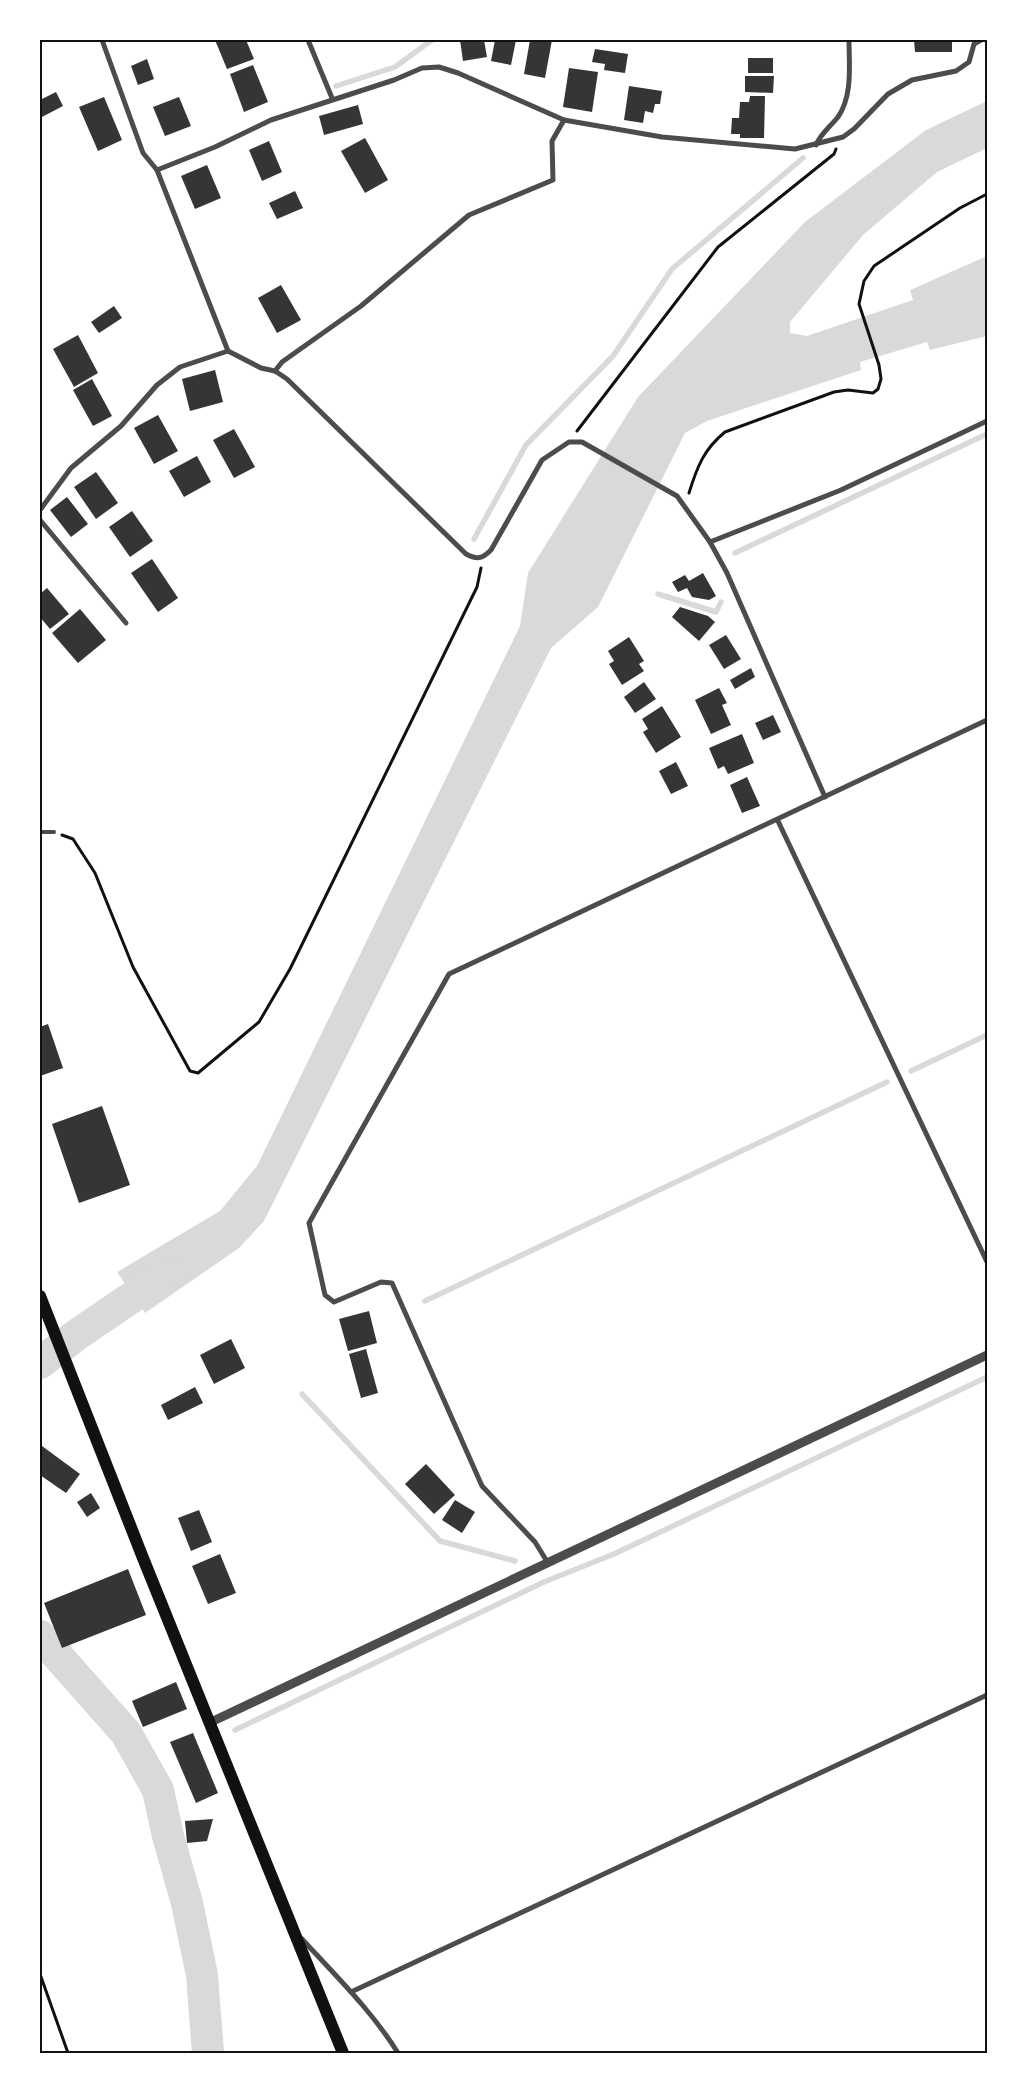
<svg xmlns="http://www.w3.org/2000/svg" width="1027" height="2093" viewBox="0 0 1027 2093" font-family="Lora,serif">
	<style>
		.water { fill: #d9d9d9 }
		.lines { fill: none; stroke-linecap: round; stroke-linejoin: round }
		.stream { stroke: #d9d9d9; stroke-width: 5.5 }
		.river { stroke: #d9d9d9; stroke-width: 32 }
		.building { fill: #353535 }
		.path { stroke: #111; stroke-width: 3 }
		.service { stroke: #4c4c4c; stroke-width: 4 }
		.minor { stroke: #4c4c4c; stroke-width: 5 }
		.tertiary { stroke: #4c4c4c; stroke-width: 9 }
		.primary { stroke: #111; stroke-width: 12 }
		.neatline { fill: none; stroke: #111; stroke-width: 2 }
	</style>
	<rect width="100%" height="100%" fill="#fff"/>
	<!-- water -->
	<path class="water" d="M987,101V148L937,172L863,235L790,322V333L807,336L913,300L910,290L987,256V336L930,350L927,342L860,362L861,370L707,421L685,433L598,607L551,648L264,1221L239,1248L145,1313L117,1272L220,1211L257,1166L520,626L528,573L638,397L805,222L926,130Z"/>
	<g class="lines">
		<!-- stream -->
		<g class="stream">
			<path d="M336,86L395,67L432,40"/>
			<path d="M474,539L526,445L613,356L672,269L803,158"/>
			<path d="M735,553L987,434"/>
			<path d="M658,594L716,612L721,602"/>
			<path d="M911,1071L987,1035"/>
			<path d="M425,1301L887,1082"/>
			<path d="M302,1394L440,1541L515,1561"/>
			<path d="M235,1730L544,1582L614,1554L987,1377"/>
		</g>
		<!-- river -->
		<g class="river">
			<path d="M40,1363L75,1336L169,1272"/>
			<path d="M40,1636L126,1733L158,1790L168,1836L187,1903L202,1975L208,2053"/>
		</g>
	</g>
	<!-- building -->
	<g class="building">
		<path d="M215,40H246L254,59L227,69Z"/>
		<path d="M460,40H484L487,57L463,61Z"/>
		<path d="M495,40H516L511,65L491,61Z"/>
		<path d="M530,40H552L545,78L524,74Z"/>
		<path d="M914,40H952V52H915Z"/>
		<path d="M595,49L628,54L625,73L604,70L605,64L592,62Z"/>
		<rect x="748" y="58" width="25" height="15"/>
		<path d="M147,59L154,79L138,85L131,66Z"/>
		<path d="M253,65L268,102L244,112L230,74Z"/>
		<path d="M569,68L598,72L592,112L563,107Z"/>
		<path d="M745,76H774L773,93L745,92Z"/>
		<path d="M629,86L662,91L660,104H655L653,113L645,111L643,123L624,120Z"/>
		<path d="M56,92L63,106L40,118V100Z"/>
		<path d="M750,96H765L764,138H740V134H731L732,118H739L740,102H749Z"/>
		<path d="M104,97L122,140L98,151L79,107Z"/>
		<path d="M179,97L191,126L165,136L153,107Z"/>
		<path d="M358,105L363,124L324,135L319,116Z"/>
		<path d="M365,138L388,180L365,193L341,151Z"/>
		<path d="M269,141L282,172L262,181L249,150Z"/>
		<path d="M207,165L221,198L195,209L181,176Z"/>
		<path d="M295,191L303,208L277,219L269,203Z"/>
		<path d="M281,285L301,320L277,333L258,298Z"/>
		<path d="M114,306L122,318L99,333L91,322Z"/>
		<path d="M78,335L98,373L74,387L53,349Z"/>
		<path d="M215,370L223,402L190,411L182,379Z"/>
		<path d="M92,379L112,416L93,426L73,390Z"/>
		<path d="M158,415L178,451L154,464L134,428Z"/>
		<path d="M234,429L255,467L234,478L213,440Z"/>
		<path d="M197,456L211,482L184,497L169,471Z"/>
		<path d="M96,472L118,503L96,519L74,487Z"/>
		<path d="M67,497L88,524L71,537L50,510Z"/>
		<path d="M132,511L153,541L130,557L109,527Z"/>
		<path d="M152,559L178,598L158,612L131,573Z"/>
		<path d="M703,573L716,596L709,600L692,597L687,588L678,592L672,582L685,575L689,581Z"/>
		<path d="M47,588L69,614L50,629L40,617V594Z"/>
		<path d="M680,607L708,616L715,622L699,641L672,617Z"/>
		<path d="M80,609L106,640L78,663L52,633Z"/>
		<path d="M726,635L741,659L724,669L709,645Z"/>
		<path d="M629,637L644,661L639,664L644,671L622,685L609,664L614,661L608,651Z"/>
		<path d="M751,668L755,677L735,689L730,680Z"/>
		<path d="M644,682L656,699L635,713L624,697Z"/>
		<path d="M719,688L727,703L722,705L731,725L711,734L695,700Z"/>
		<path d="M662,706L681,737L656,753L643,732L648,729L642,719Z"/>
		<path d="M773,715L781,732L763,740L755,723Z"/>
		<path d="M742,734L754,763L728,774L724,766L718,769L709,748Z"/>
		<path d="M676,762L688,786L671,794L659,771Z"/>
		<path d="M747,777L760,806L742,813L730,785Z"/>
		<path d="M48,1024L63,1068L40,1076V1027Z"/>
		<path d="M102,1106L130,1185L79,1203L52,1124Z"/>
		<path d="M369,1311L377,1343L348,1351L339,1319Z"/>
		<path d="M231,1339L245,1368L214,1384L200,1355Z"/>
		<path d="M366,1349L378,1393L361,1398L349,1354Z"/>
		<path d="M195,1387L203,1403L168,1420L161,1405Z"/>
		<path d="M42,1446L80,1474L66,1493L40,1475Z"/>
		<path d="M426,1464L455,1495L434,1514L405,1484Z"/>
		<path d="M91,1493L100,1508L87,1517L77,1502Z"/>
		<path d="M455,1500L475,1512L462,1533L442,1520Z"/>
		<path d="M199,1510L212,1542L191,1551L178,1518Z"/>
		<path d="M220,1554L236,1593L208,1604L192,1566Z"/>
		<path d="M128,1569L146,1615L62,1648L44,1603Z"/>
		<path d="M176,1682L187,1709L143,1727L132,1701Z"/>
		<path d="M193,1733L218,1793L196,1803L170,1742Z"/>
		<path d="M213,1819L207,1841L187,1843L185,1821Z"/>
	</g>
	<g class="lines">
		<!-- path -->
		<g class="path">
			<path d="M577,431L718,247L834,154L836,149"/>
			<path d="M689,493C697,467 704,449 725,432L834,392L848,390L873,393L878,389L881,379L879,365L859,304L864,281L874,266L960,208L987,194"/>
			<path d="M62,835L73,839L95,873L133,967L190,1071L198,1073L259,1022L290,969L477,587L481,568"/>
			<path d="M40,1974L68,2053"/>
		</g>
		<!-- service -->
		<path class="service" d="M40,832H54"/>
		<!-- minor -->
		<g class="minor">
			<path d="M102,40L143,153L157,170L228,351"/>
			<path d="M308,40L332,98"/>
			<path d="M816,145C821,133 830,127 838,117C853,95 849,65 849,40"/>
			<path d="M157,170L215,147L271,120L394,80L422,68L439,67L458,73L564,120L662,137L795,149L843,137L854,129L888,94L912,80L956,71L969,62L974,44L981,40"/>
			<path d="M275,371L282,362L361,306L469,215L553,180L552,141L564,120"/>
			<path d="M40,510L71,468L121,426L157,385L180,367L228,351L261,368L275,371L287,379L466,554C477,560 482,559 491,550L542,460L569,442H582L677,496L710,542L727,573L825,797"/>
			<path d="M40,520L126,623"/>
			<path d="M710,542L841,490L987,421"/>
			<path d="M778,821L987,1262"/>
			<path d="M548,1563L535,1542L482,1486L392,1283L381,1282L334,1302L325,1295L309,1223L449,974L987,720"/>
			<path d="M302,1939C335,1975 372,2011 398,2053"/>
			<path d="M351,1992L987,1695"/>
		</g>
		<!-- tertiary -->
		<path class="tertiary" d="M209,1723L987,1355"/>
		<!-- primary -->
		<path class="primary" d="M40,1296L143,1558L343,2053"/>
	</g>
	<!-- border -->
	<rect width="1027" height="2093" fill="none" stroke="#ffffff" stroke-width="82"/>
	<rect x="41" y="41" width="945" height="2011" class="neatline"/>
</svg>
